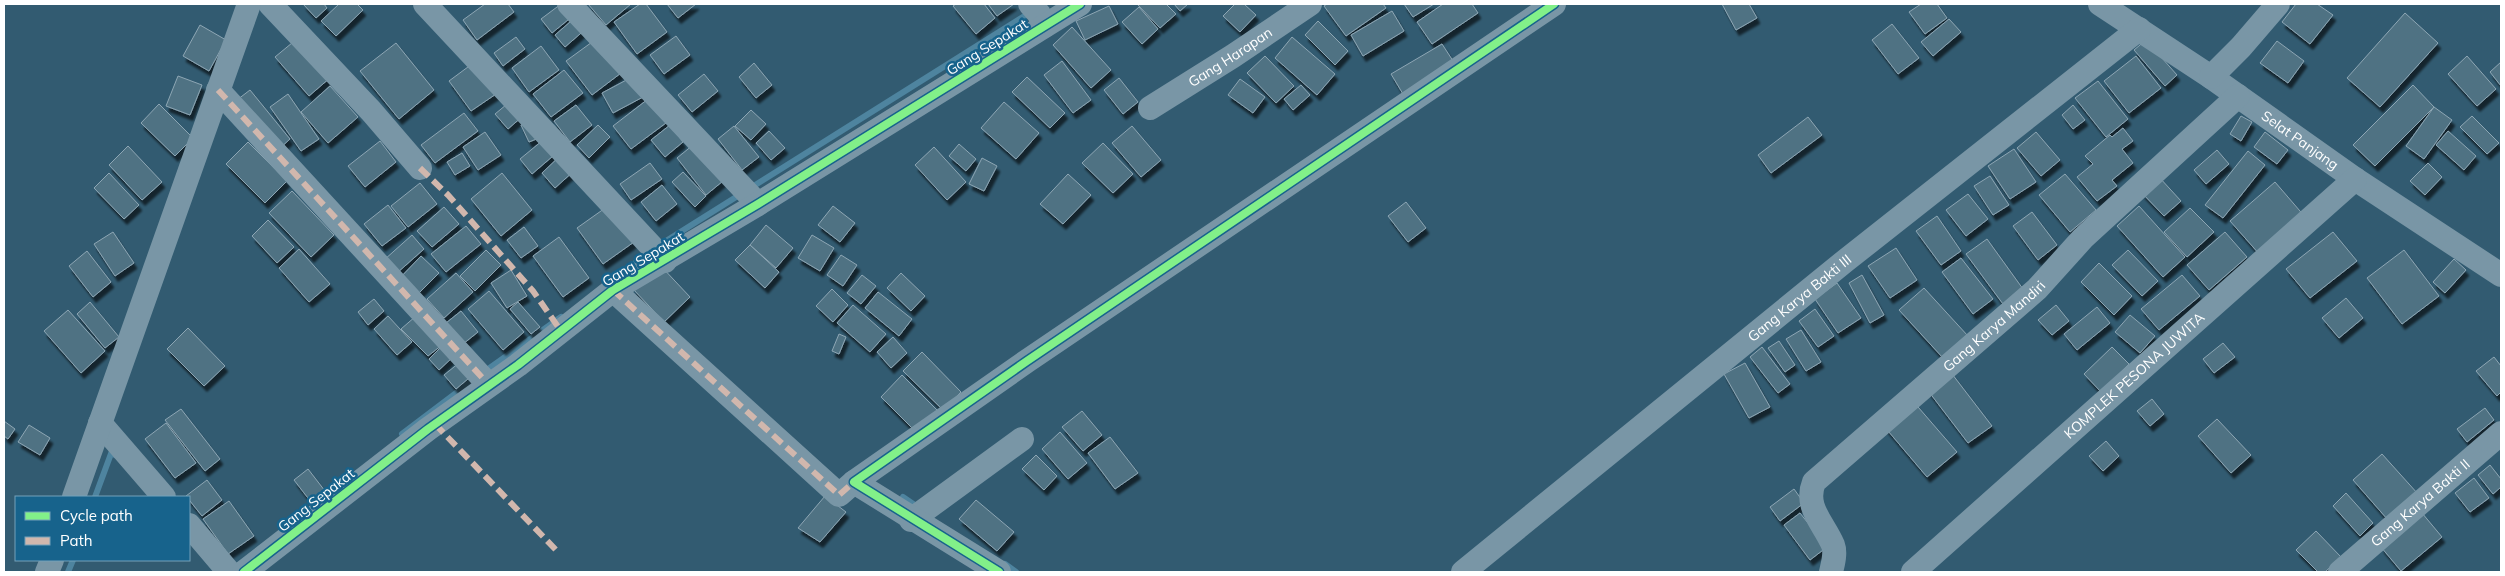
<svg xmlns="http://www.w3.org/2000/svg" width="2505" height="576" viewBox="0 0 2505 576" font-family="Mulish,sans-serif">
	<style>
		.lines { fill: none; stroke-linecap: round; stroke-linejoin: round }
		.stream { stroke: #4e849f; stroke-width: 6 }
		.building { fill: #507283; stroke: #8da6b4; filter: url(#shadow) }
		.minor { stroke: #7996a6; stroke-width: 24 }
		.quiet { stroke: #d1b7ad; stroke-width: 6; stroke-dasharray: 12 6; stroke-linecap: butt }
		.cycleway-casing { stroke: #17638c; stroke-width: 11 }
		.cycleway { stroke: #82f089; stroke-width: 8 }
		.labels { text-anchor: middle; stroke-width: 5; stroke-linejoin: round; paint-order: stroke }
		.street-label { font-size: 14px; fill: #fff; stroke: #17638c }
	</style>
	<defs>
		<filter id="shadow"><feDropShadow dx="3" dy="5.5" stdDeviation="1" flood-color="#0009"/></filter>
	</defs>
	<rect width="100%" height="100%" fill="#325b71"/>
	<g class="lines">
		<!-- stream -->
		<g class="stream">
			<path d="M658,246L1031,12"/>
			<path d="M626,270L650,252"/>
			<path d="M484,372L561,317"/>
			<path d="M402,434L476,378"/>
			<path d="M95,497L112,451L115,455"/>
			<path d="M903,497L919,508"/>
			<path d="M1005,564L1016,572"/>
			<path d="M68,572L73,560"/>
		</g>
	</g>
	<!-- building -->
	<g class="building">
		<path d="M303,4H324L327,8L316,18Z"/>
		<path d="M339,4H357L363,10L336,36L321,21Z"/>
		<path d="M485,4H508L514,12L477,40L463,20Z"/>
		<path d="M561,4L574,15L552,33L541,19Z"/>
		<path d="M588,4H631L606,25Z"/>
		<path d="M640,4H646L667,32L637,54L614,22Z"/>
		<path d="M667,4H696L678,18Z"/>
		<path d="M956,4H984L995,18L976,34L953,6Z"/>
		<path d="M988,4H1014L997,16Z"/>
		<path d="M1137,4H1166L1176,14L1160,28Z"/>
		<path d="M1174,4H1188L1180,11Z"/>
		<path d="M1235,4H1244L1256,15L1240,32L1223,16Z"/>
		<path d="M1327,4H1383L1386,8L1346,36L1324,6Z"/>
		<path d="M1404,4H1434L1413,17Z"/>
		<path d="M1443,4H1472L1478,13L1432,44L1417,22Z"/>
		<path d="M1722,4H1749L1757,18L1736,30Z"/>
		<path d="M1921,4H1937L1947,18L1925,34L1909,12Z"/>
		<path d="M2296,4H2317L2333,15L2310,44L2282,22Z"/>
		<path d="M1109,6L1118,24L1085,40L1076,21Z"/>
		<path d="M1139,7L1158,29L1142,44L1122,22Z"/>
		<path d="M1392,11L1404,31L1363,56L1351,35Z"/>
		<path d="M2405,13L2438,43L2380,107L2347,78Z"/>
		<path d="M578,15L588,27L565,47L555,35Z"/>
		<path d="M1949,19L1961,32L1933,56L1921,42Z"/>
		<path d="M1318,21L1348,51L1335,65L1305,35Z"/>
		<path d="M1892,24L1919,58L1898,74L1872,40Z"/>
		<path d="M200,25L226,40L209,71L183,56Z"/>
		<path d="M1072,27L1111,70L1091,88L1053,45Z"/>
		<path d="M676,36L690,55L664,74L650,55Z"/>
		<path d="M516,37L525,49L503,66L494,53Z"/>
		<path d="M599,37L625,70L592,95L566,61Z"/>
		<path d="M1292,37L1335,74L1317,95L1275,58Z"/>
		<path d="M298,38L331,77L309,96L275,57Z"/>
		<path d="M2146,40L2177,75L2165,86L2134,50Z"/>
		<path d="M2277,41L2304,61L2288,83L2260,63Z"/>
		<path d="M396,43L434,90L399,119L360,71Z"/>
		<path d="M1442,44L1455,64L1403,94L1391,74Z"/>
		<path d="M541,46L559,70L529,92L512,68Z"/>
		<path d="M1265,56L1294,86L1276,103L1247,73Z"/>
		<path d="M2136,56L2161,88L2129,113L2104,81Z"/>
		<path d="M2467,56L2496,89L2477,106L2448,74Z"/>
		<path d="M476,61L499,92L471,111L449,81Z"/>
		<path d="M1062,61L1091,100L1073,113L1044,75Z"/>
		<path d="M2501,62V86L2490,72Z"/>
		<path d="M754,63L772,85L756,98L739,77Z"/>
		<path d="M564,70L583,93L551,117L533,94Z"/>
		<path d="M704,74L718,91L692,112L678,95Z"/>
		<path d="M178,76L202,85L190,115L166,106Z"/>
		<path d="M632,77L643,97L613,113L602,93Z"/>
		<path d="M1027,77L1065,113L1050,128L1012,92Z"/>
		<path d="M1119,78L1138,102L1123,114L1104,90Z"/>
		<path d="M1240,79L1265,97L1253,113L1228,95Z"/>
		<path d="M2098,81L2128,119L2106,137L2075,98Z"/>
		<path d="M1301,85L1310,95L1293,110L1284,99Z"/>
		<path d="M2413,85L2434,107L2375,166L2353,145Z"/>
		<path d="M330,86L358,117L328,143L301,112Z"/>
		<path d="M250,90L290,139L278,150L233,103Z"/>
		<path d="M288,94L319,139L301,151L270,107Z"/>
		<path d="M652,96L670,120L631,149L613,126Z"/>
		<path d="M512,100L524,115L508,129L495,114Z"/>
		<path d="M1004,102L1039,133L1016,159L981,128Z"/>
		<path d="M159,104L193,138L175,156L141,123Z"/>
		<path d="M576,105L592,125L570,142L554,121Z"/>
		<path d="M2073,105L2085,120L2073,129L2062,115Z"/>
		<path d="M2434,107L2452,120L2424,159L2406,146Z"/>
		<path d="M751,110L766,124L751,140L735,126Z"/>
		<path d="M464,113L478,131L435,163L421,145Z"/>
		<path d="M2241,116L2252,122L2241,141L2230,134Z"/>
		<path d="M2472,116L2499,143L2487,154L2460,127Z"/>
		<path d="M1808,117L1822,135L1771,173L1758,155Z"/>
		<path d="M530,120L539,138L529,142L521,125Z"/>
		<path d="M598,125L610,137L589,158L577,145Z"/>
		<path d="M670,125L683,142L665,157L651,140Z"/>
		<path d="M734,126L759,157L742,170L718,139Z"/>
		<path d="M1132,126L1161,160L1141,177L1112,143Z"/>
		<path d="M2123,128L2133,141L2122,149L2133,163L2112,180L2117,186L2097,201L2077,177L2093,164L2085,156L2110,135L2112,137Z"/>
		<path d="M769,131L785,148L771,160L756,143Z"/>
		<path d="M2448,131L2476,156L2464,170L2436,145Z"/>
		<path d="M485,132L501,155L478,170L463,147Z"/>
		<path d="M2036,132L2060,160L2041,176L2017,148Z"/>
		<path d="M2265,132L2288,150L2277,164L2254,147Z"/>
		<path d="M548,136L560,150L532,174L520,159Z"/>
		<path d="M380,141L396,162L365,187L348,166Z"/>
		<path d="M248,142L287,181L265,203L226,164Z"/>
		<path d="M1103,143L1133,174L1113,193L1082,163Z"/>
		<path d="M959,144L976,159L966,171L949,156Z"/>
		<path d="M693,145L723,181L706,195L677,158Z"/>
		<path d="M128,146L162,182L142,200L109,165Z"/>
		<path d="M934,147L966,182L947,200L915,165Z"/>
		<path d="M2014,149L2036,182L2010,199L1988,166Z"/>
		<path d="M2217,150L2229,164L2206,184L2194,170Z"/>
		<path d="M2248,151L2265,165L2223,218L2205,205Z"/>
		<path d="M462,153L470,166L455,175L447,162Z"/>
		<path d="M561,155L575,170L555,188L542,173Z"/>
		<path d="M982,158L997,166L984,191L969,184Z"/>
		<path d="M650,163L662,179L631,200L620,184Z"/>
		<path d="M2428,163L2442,177L2425,195L2410,181Z"/>
		<path d="M683,172L706,196L695,207L672,182Z"/>
		<path d="M109,173L139,205L124,219L94,188Z"/>
		<path d="M502,173L532,210L501,236L471,199Z"/>
		<path d="M1068,174L1091,195L1063,224L1040,204Z"/>
		<path d="M2065,174L2096,210L2070,232L2039,195Z"/>
		<path d="M1990,176L2009,205L1993,215L1974,186Z"/>
		<path d="M2159,177L2181,201L2164,216L2142,193Z"/>
		<path d="M2275,182L2306,218L2261,256L2230,221Z"/>
		<path d="M420,183L437,204L408,227L391,206Z"/>
		<path d="M662,185L677,204L656,221L641,202Z"/>
		<path d="M292,191L334,235L311,257L269,213Z"/>
		<path d="M1968,194L1988,219L1966,236L1946,210Z"/>
		<path d="M1406,202L1426,228L1408,242L1388,216Z"/>
		<path d="M388,205L406,228L382,246L364,224Z"/>
		<path d="M608,206L634,242L603,264L577,228Z"/>
		<path d="M833,206L855,223L840,242L818,225Z"/>
		<path d="M2139,206L2185,257L2163,277L2117,226Z"/>
		<path d="M444,207L459,224L432,247L417,231Z"/>
		<path d="M2190,208L2214,232L2187,257L2164,232Z"/>
		<path d="M2032,212L2057,245L2038,260L2013,226Z"/>
		<path d="M1937,216L1961,251L1941,265L1916,231Z"/>
		<path d="M268,220L294,247L277,263L252,236Z"/>
		<path d="M766,225L793,248L776,268L750,245Z"/>
		<path d="M466,226L481,244L446,272L431,254Z"/>
		<path d="M524,227L538,246L521,258L507,240Z"/>
		<path d="M113,232L134,263L115,276L94,244Z"/>
		<path d="M2225,232L2247,257L2209,290L2187,265Z"/>
		<path d="M2333,232L2357,261L2310,298L2286,269Z"/>
		<path d="M412,235L424,249L397,273L384,260Z"/>
		<path d="M812,235L834,248L820,271L798,258Z"/>
		<path d="M559,237L589,278L563,297L533,256Z"/>
		<path d="M1987,239L2023,289L2003,304L1966,254Z"/>
		<path d="M750,245L779,272L765,288L735,260Z"/>
		<path d="M1896,248L1917,280L1890,298L1868,266Z"/>
		<path d="M299,249L330,284L309,302L279,268Z"/>
		<path d="M486,250L501,265L475,291L460,276Z"/>
		<path d="M2128,250L2158,281L2142,296L2112,265Z"/>
		<path d="M2404,250L2439,296L2402,324L2367,278Z"/>
		<path d="M87,251L111,282L93,297L69,266Z"/>
		<path d="M841,255L857,265L843,286L827,275Z"/>
		<path d="M421,256L439,273L414,298L397,281Z"/>
		<path d="M1961,258L1993,299L1973,314L1942,272Z"/>
		<path d="M2454,259L2466,270L2445,293L2433,282Z"/>
		<path d="M2099,263L2132,296L2114,315L2081,282Z"/>
		<path d="M659,264L690,297L664,322L633,289Z"/>
		<path d="M511,270L527,296L507,308L491,283Z"/>
		<path d="M456,273L473,292L444,318L427,299Z"/>
		<path d="M901,273L925,296L911,311L887,288Z"/>
		<path d="M862,275L876,286L861,304L847,293Z"/>
		<path d="M1862,275L1884,315L1870,323L1849,283Z"/>
		<path d="M2182,275L2200,296L2159,330L2141,309Z"/>
		<path d="M1837,283L1861,318L1838,333L1815,299Z"/>
		<path d="M1924,288L1968,336L1943,358L1899,310Z"/>
		<path d="M832,289L848,305L833,322L816,306Z"/>
		<path d="M489,291L524,332L503,350L468,309Z"/>
		<path d="M878,292L912,319L899,336L865,308Z"/>
		<path d="M2346,298L2363,318L2339,338L2322,318Z"/>
		<path d="M374,299L384,311L368,325L358,312Z"/>
		<path d="M90,302L119,337L105,348L77,314Z"/>
		<path d="M518,302L540,327L531,334L510,309Z"/>
		<path d="M853,305L886,334L870,352L837,323Z"/>
		<path d="M2056,305L2069,321L2052,335L2038,320Z"/>
		<path d="M2097,307L2110,323L2077,350L2064,334Z"/>
		<path d="M1815,309L1834,336L1818,347L1799,321Z"/>
		<path d="M68,310L105,351L81,373L44,331Z"/>
		<path d="M461,311L478,332L463,344L446,323Z"/>
		<path d="M2130,315L2155,336L2140,353L2115,332Z"/>
		<path d="M388,316L412,342L397,355L374,329Z"/>
		<path d="M416,316L442,345L428,356L401,329Z"/>
		<path d="M188,328L225,366L204,386L167,349Z"/>
		<path d="M1801,330L1821,362L1806,371L1786,339Z"/>
		<path d="M839,334L846,337L839,354L832,351Z"/>
		<path d="M893,337L907,353L891,368L877,352Z"/>
		<path d="M1779,341L1795,365L1785,372L1768,348Z"/>
		<path d="M2223,343L2235,357L2214,373L2203,359Z"/>
		<path d="M442,346L453,357L439,370L429,359Z"/>
		<path d="M1762,347L1790,384L1778,393L1750,357Z"/>
		<path d="M2112,347L2129,364L2101,392L2084,374Z"/>
		<path d="M922,352L961,392L943,410L903,371Z"/>
		<path d="M2494,357L2501,366V392L2497,396L2476,371Z"/>
		<path d="M464,359L475,373L456,389L444,375Z"/>
		<path d="M1745,363L1770,407L1749,418L1724,374Z"/>
		<path d="M1949,370L1992,426L1968,443L1926,388Z"/>
		<path d="M902,375L938,411L917,433L881,397Z"/>
		<path d="M2152,399L2164,414L2150,426L2137,411Z"/>
		<path d="M1912,400L1957,452L1927,477L1883,425Z"/>
		<path d="M2485,408L2494,420L2467,442L2457,429Z"/>
		<path d="M181,409L220,459L205,471L165,420Z"/>
		<path d="M1082,411L1102,435L1083,451L1062,427Z"/>
		<path d="M2217,419L2251,455L2231,473L2198,436Z"/>
		<path d="M4,421L15,429L8,439L4,436Z"/>
		<path d="M166,423L196,463L175,478L145,439Z"/>
		<path d="M29,425L50,438L40,455L18,442Z"/>
		<path d="M1060,432L1087,463L1068,479L1042,449Z"/>
		<path d="M1110,437L1138,473L1115,489L1088,453Z"/>
		<path d="M2106,441L2119,456L2103,471L2089,456Z"/>
		<path d="M2382,454L2418,494L2388,520L2353,480Z"/>
		<path d="M1036,455L1057,476L1044,490L1022,469Z"/>
		<path d="M2490,465L2501,479V487L2493,494L2478,475Z"/>
		<path d="M308,469L325,491L311,502L294,480Z"/>
		<path d="M2474,478L2489,498L2470,512L2455,493Z"/>
		<path d="M207,480L222,500L202,516L186,496Z"/>
		<path d="M1794,489L1804,503L1780,521L1770,507Z"/>
		<path d="M2346,493L2373,523L2360,536L2333,506Z"/>
		<path d="M825,496L846,512L820,542L798,528Z"/>
		<path d="M976,500L1014,532L997,551L959,519Z"/>
		<path d="M229,501L254,536L228,554L203,519Z"/>
		<path d="M1800,513L1827,547L1810,560L1784,525Z"/>
		<path d="M2422,513L2442,537L2401,571L2381,547Z"/>
		<path d="M2316,531L2341,557L2325,572H2318L2296,550Z"/>
	</g>
	<g class="lines">
		<!-- minor -->
		<g class="minor">
			<path d="M270,4L371,111L420,168"/>
			<path d="M425,4L665,261"/>
			<path d="M569,4L758,204"/>
			<path d="M1030,4L1039,14L1044,26"/>
			<path id="s1" d="M2100,4L2211,77L2355,179L2501,275"/>
			<path d="M2211,77L2241,47L2278,4"/>
			<path d="M218,90L489,385"/>
			<path id="s2" d="M1150,108L1233,56L1310,4"/>
			<path d="M613,290L839,495L854,482"/>
			<path d="M100,423L164,497"/>
			<path d="M74,497L249,4"/>
			<path d="M911,520L1022,439"/>
			<path d="M189,525L229,572"/>
			<path d="M47,572L52,560"/>
			<path d="M244,572L428,429L518,365L613,290L758,204L1080,4"/>
			<path d="M999,572L854,482L1027,361L1554,4"/>
			<path id="s3" d="M1463,572L1845,261L2139,29"/>
			<path id="s4" d="M1831,572C1833,564 1836,553 1833,545C1823,522 1804,507 1814,482L2037,289L2083,238L2238,96"/>
			<path id="s5" d="M1913,572L2355,179"/>
			<path id="s6" d="M2340,572L2501,433"/>
		</g>
		<!-- quiet -->
		<g class="quiet">
			<path d="M218,90L489,385"/>
			<path d="M420,168L448,195L533,291L561,331"/>
			<path d="M613,290L839,495L854,482"/>
			<path d="M435,424L558,552"/>
		</g>
		<defs>
			<g id="cycleway">
				<path d="M244,572L428,429L518,365L613,290L758,204L1080,4"/>
				<path d="M999,572L854,482L1027,361L1554,4"/>
			</g>
		</defs>
		<!-- cycleway casing -->
		<use href="#cycleway" class="cycleway-casing"/>
		<!-- cycleway -->
		<use href="#cycleway" class="cycleway"/>
	</g>
	<g class="labels">
		<!-- street labels -->
		<g class="street-label">
			<text transform="translate(987 47) rotate(-32)" y="5">Gang Sepakat</text>
			<text dy="5" stroke="none"><textPath href="#s2" startOffset="95">Gang Harapan</textPath></text>
			<text dy="5" stroke="none"><textPath href="#s1" startOffset="242">Selat Panjang</textPath></text>
			<text transform="translate(643 259) rotate(-31)" y="5">Gang Sepakat</text>
			<text dy="5" stroke="none"><textPath href="#s3" startOffset="434">Gang Karya Bakti III</textPath></text>
			<text dy="5" stroke="none"><textPath href="#s4" startOffset="334">Gang Karya Mandiri</textPath></text>
			<text dy="5" stroke="none"><textPath href="#s5" startOffset="296">KOMPLEK PESONA JUWITA</textPath></text>
			<text transform="translate(316 500) rotate(-38)" y="5">Gang Sepakat</text>
			<text dy="5" stroke="none"><textPath href="#s6" startOffset="106">Gang Karya Bakti II</textPath></text>
		</g>
	</g>
	<!-- border -->
	<rect width="2505" height="576" fill="none" stroke="#ffffff" stroke-width="10"/>
	<!-- legend -->
	<rect x="15" y="496" width="175" height="65" fill="#17638c" stroke="#74a1ba"/>
	<rect x="25" y="512" width="25" height="8" fill="#82f089" stroke="#74a1ba"/>
	<text x="60" y="521" font-size="15" fill="#ffffff">Cycle path</text>
	<rect x="25" y="537" width="25" height="8" fill="#d1b7ad" stroke="#74a1ba"/>
	<text x="60" y="546" font-size="15" fill="#ffffff">Path</text>
</svg>
